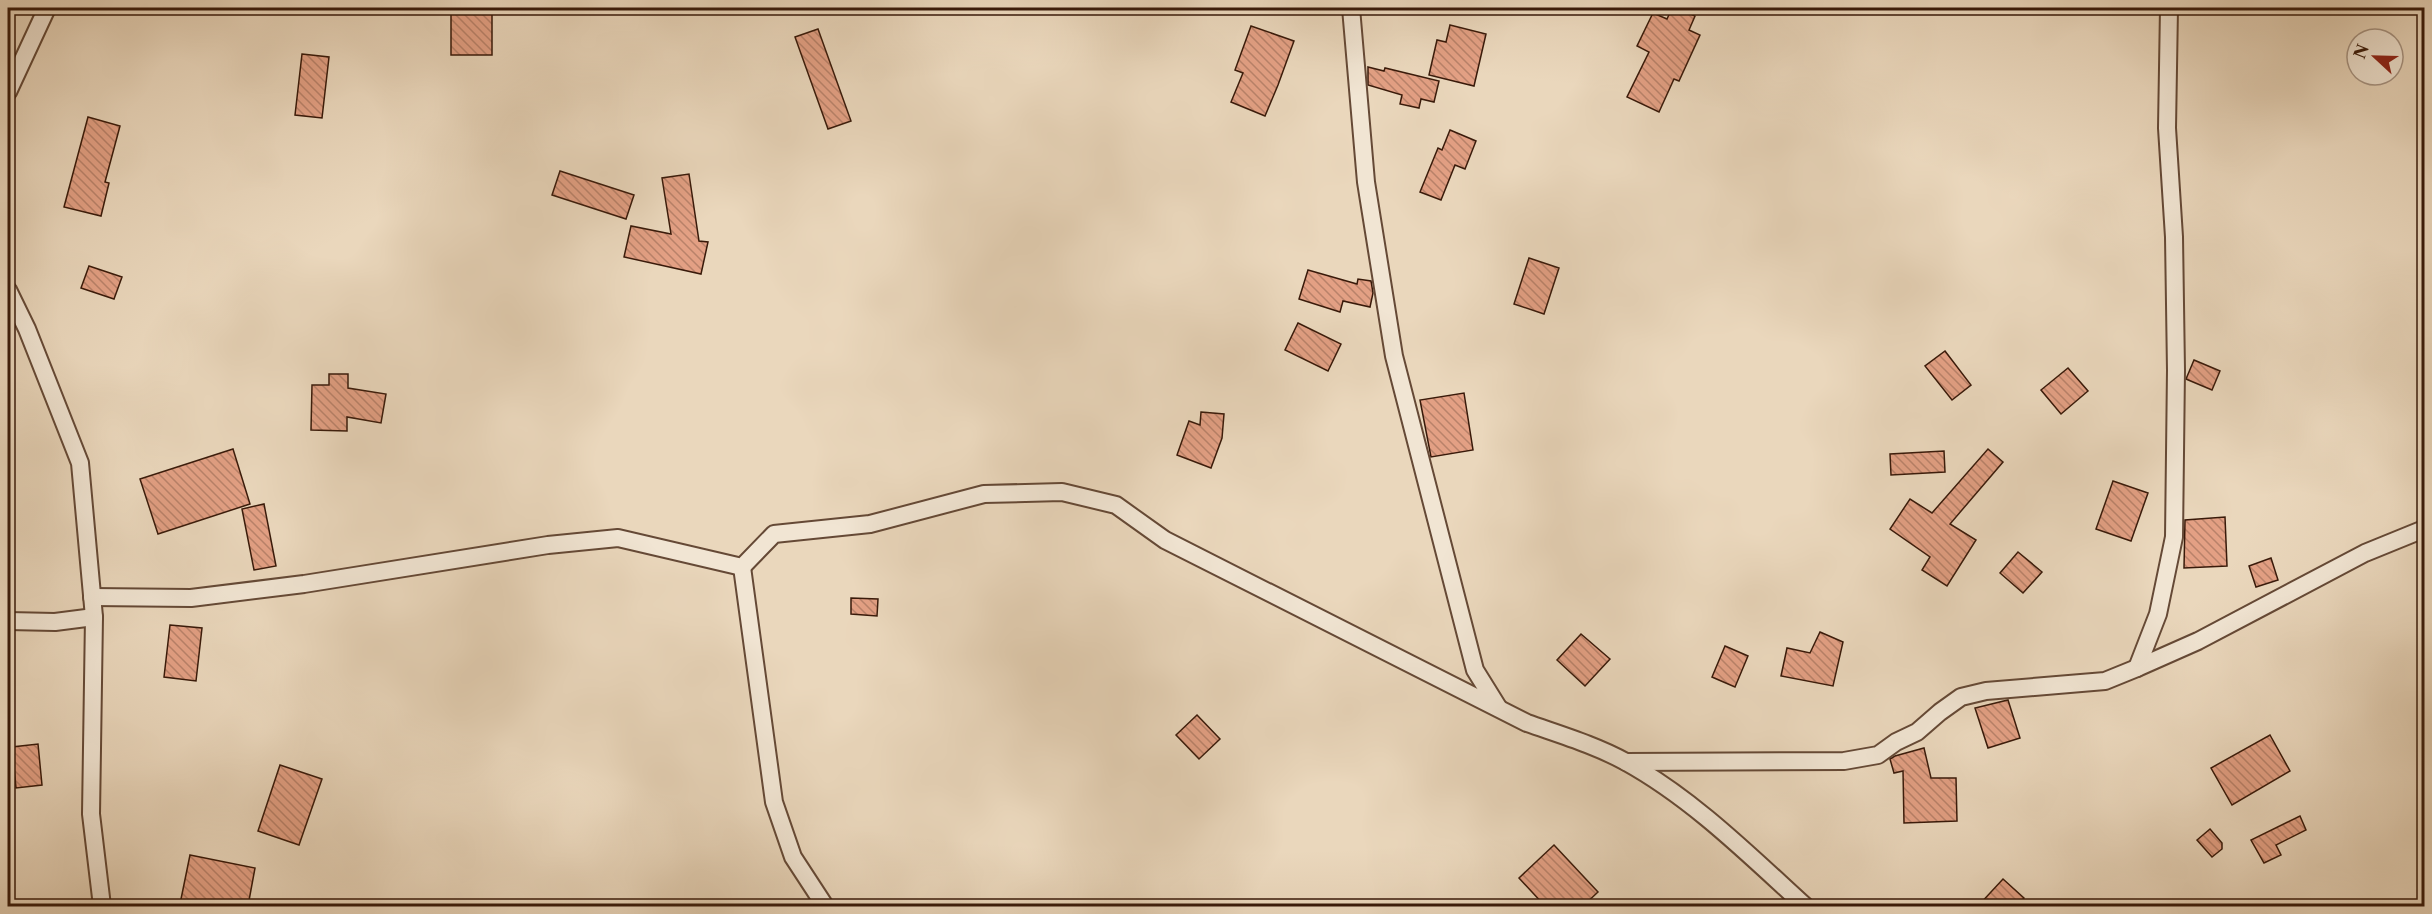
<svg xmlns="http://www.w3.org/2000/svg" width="2432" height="914" viewBox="0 0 2432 914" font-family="'Libre Caslon Text',serif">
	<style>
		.building { fill: url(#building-back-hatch); stroke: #391a0a; stroke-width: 1.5 }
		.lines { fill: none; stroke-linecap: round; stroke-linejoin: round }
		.minor-casing { stroke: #654936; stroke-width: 20 }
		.minor { stroke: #f1e5d3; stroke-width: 16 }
	</style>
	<defs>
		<pattern id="building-back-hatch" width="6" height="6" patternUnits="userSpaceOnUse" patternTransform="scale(1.5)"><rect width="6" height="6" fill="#e3a084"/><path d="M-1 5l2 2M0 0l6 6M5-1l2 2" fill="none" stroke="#b9826a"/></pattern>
	</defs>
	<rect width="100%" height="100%" fill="#ead7bc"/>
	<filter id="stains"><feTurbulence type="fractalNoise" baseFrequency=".00333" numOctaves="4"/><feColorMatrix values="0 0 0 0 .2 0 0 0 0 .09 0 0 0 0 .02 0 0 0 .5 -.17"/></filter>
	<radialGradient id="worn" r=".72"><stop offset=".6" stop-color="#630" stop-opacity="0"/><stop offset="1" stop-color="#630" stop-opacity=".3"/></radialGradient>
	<!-- building -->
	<g class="building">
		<rect x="451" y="8" width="41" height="47"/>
		<path d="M1672,8H1678L1695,16L1689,30L1700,35L1679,81L1674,79L1659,112L1627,97L1649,52L1637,46L1653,13L1667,19Z"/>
		<path d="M1450,25L1486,34L1474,86L1429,75L1437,40L1446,42Z"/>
		<path d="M1251,26L1294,41L1278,85L1265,116L1231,102L1243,73L1235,70Z"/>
		<path d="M818,29L851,121L828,129L795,37Z"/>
		<path d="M302,54L329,57L322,118L295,115Z"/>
		<path d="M1368,67L1384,71L1385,68L1439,81L1434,102L1421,99L1419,108L1400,104L1402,95L1368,85Z"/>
		<path d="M88,117L120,126L105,182L109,183L101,216L64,207Z"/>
		<path d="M1450,130L1476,141L1465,169L1455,165L1441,200L1420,192L1438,148L1442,150Z"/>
		<path d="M560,171L634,195L626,219L552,195Z"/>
		<path d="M689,174L699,241L708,242L701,274L624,257L631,226L671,234L662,178Z"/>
		<path d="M1529,258L1559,268L1544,314L1514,304Z"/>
		<path d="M89,266L122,277L114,299L81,288Z"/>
		<path d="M1308,270L1357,284L1358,279L1371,281L1373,293L1370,307L1343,301L1340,312L1299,299Z"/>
		<path d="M1298,323L1341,344L1328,371L1285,350Z"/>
		<path d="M1945,351L1971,385L1952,400L1925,366Z"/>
		<path d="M2194,360L2220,371L2212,390L2186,379Z"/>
		<path d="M2068,368L2088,391L2061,414L2041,390Z"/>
		<path d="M329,374H348V388L386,394L381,423L347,417V431L311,430L312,385H329Z"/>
		<path d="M1464,393L1473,450L1431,457L1420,400Z"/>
		<path d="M1201,412L1224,414L1222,438L1211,468L1177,455L1189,421L1200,425Z"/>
		<path d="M233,449L250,504L158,534L140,479Z"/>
		<path d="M1988,449L2003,462L1950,524L1976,540L1947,586L1922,570L1930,557L1890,529L1910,499L1932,513Z"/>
		<path d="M1944,451L1945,472L1891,475L1890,454Z"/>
		<path d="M2113,481L2148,493L2131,541L2096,529Z"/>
		<path d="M264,504L276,566L254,570L242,509Z"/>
		<path d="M2225,517L2227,566L2184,568L2185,520Z"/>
		<path d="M2018,552L2042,572L2023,593L2000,573Z"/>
		<path d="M2271,558L2278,580L2256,587L2249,566Z"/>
		<path d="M851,598L878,599L877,616L851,614Z"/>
		<path d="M170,625L202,628L196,681L164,677Z"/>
		<path d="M1820,632L1843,642L1833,686L1781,676L1787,648L1810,653Z"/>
		<path d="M1581,634L1610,659L1585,686L1557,660Z"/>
		<path d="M1725,646L1748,656L1735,687L1712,677Z"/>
		<path d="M2008,700L2020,738L1988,748L1975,708Z"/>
		<path d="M1197,715L1220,739L1199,759L1176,735Z"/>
		<path d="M2270,735L2290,771L2232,805L2211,768Z"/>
		<path d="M38,744L42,785L16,788L12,747Z"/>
		<path d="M1924,748L1931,778H1956L1957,821L1904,823L1903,771L1894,773L1890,759L1895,756Z"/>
		<path d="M280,765L322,779L299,845L258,831Z"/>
		<path d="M2300,816L2306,830L2276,845L2281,855L2264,863L2251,840Z"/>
		<path d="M2210,829L2222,843V849L2212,857L2197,840Z"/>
		<path d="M1554,845L1598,892L1583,906H1545L1519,878Z"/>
		<path d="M190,855L255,868L248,906H191L180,904Z"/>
		<path d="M2003,879L2024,898L2017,906H1978Z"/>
	</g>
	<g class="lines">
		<defs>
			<g id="minor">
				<path d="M1351,8L1366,182L1394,356L1475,670L1498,707"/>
				<path d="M8,92L47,8"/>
				<path d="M8,290L27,329L80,463L94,617L91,814L102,906"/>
				<path d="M742,567L774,802L793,857L825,906"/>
				<path d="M92,597L191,598L304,584L548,545L618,538L742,567L774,534L870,524L984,494L1062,492L1116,505L1165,540L1527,723C1561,735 1595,745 1626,762C1693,799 1749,855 1805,906"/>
				<path d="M8,621L55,622L94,617"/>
				<path d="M2137,668L2158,614L2174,537L2176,370L2174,237L2167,128L2169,8"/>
				<path d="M1626,762L1844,761L1878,755L1896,742L1917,732L1940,712L1961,697L1986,691L2105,681L2137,668L2198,641L2365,553L2424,529"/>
			</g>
		</defs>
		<!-- minor casing -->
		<use href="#minor" class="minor-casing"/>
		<!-- minor -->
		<use href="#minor" class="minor"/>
	</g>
	<!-- margin -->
	<rect width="2432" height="914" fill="none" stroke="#ead7bc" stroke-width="30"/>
	<rect x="9" y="9" width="2414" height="896" fill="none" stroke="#391a0a" stroke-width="3"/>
	<rect x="15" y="15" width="2402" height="884" fill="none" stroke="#391a0a" stroke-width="1.5"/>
	<!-- north arrow -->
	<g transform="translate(2375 57) rotate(292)"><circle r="28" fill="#f1e5d3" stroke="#a79483" stroke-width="1.5"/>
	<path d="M0-4.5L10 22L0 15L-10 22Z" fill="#8f2418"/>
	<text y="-9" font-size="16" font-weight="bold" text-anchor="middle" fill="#391a0a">N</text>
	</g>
	<rect width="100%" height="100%" filter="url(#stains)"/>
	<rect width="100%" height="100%" fill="url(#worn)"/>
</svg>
